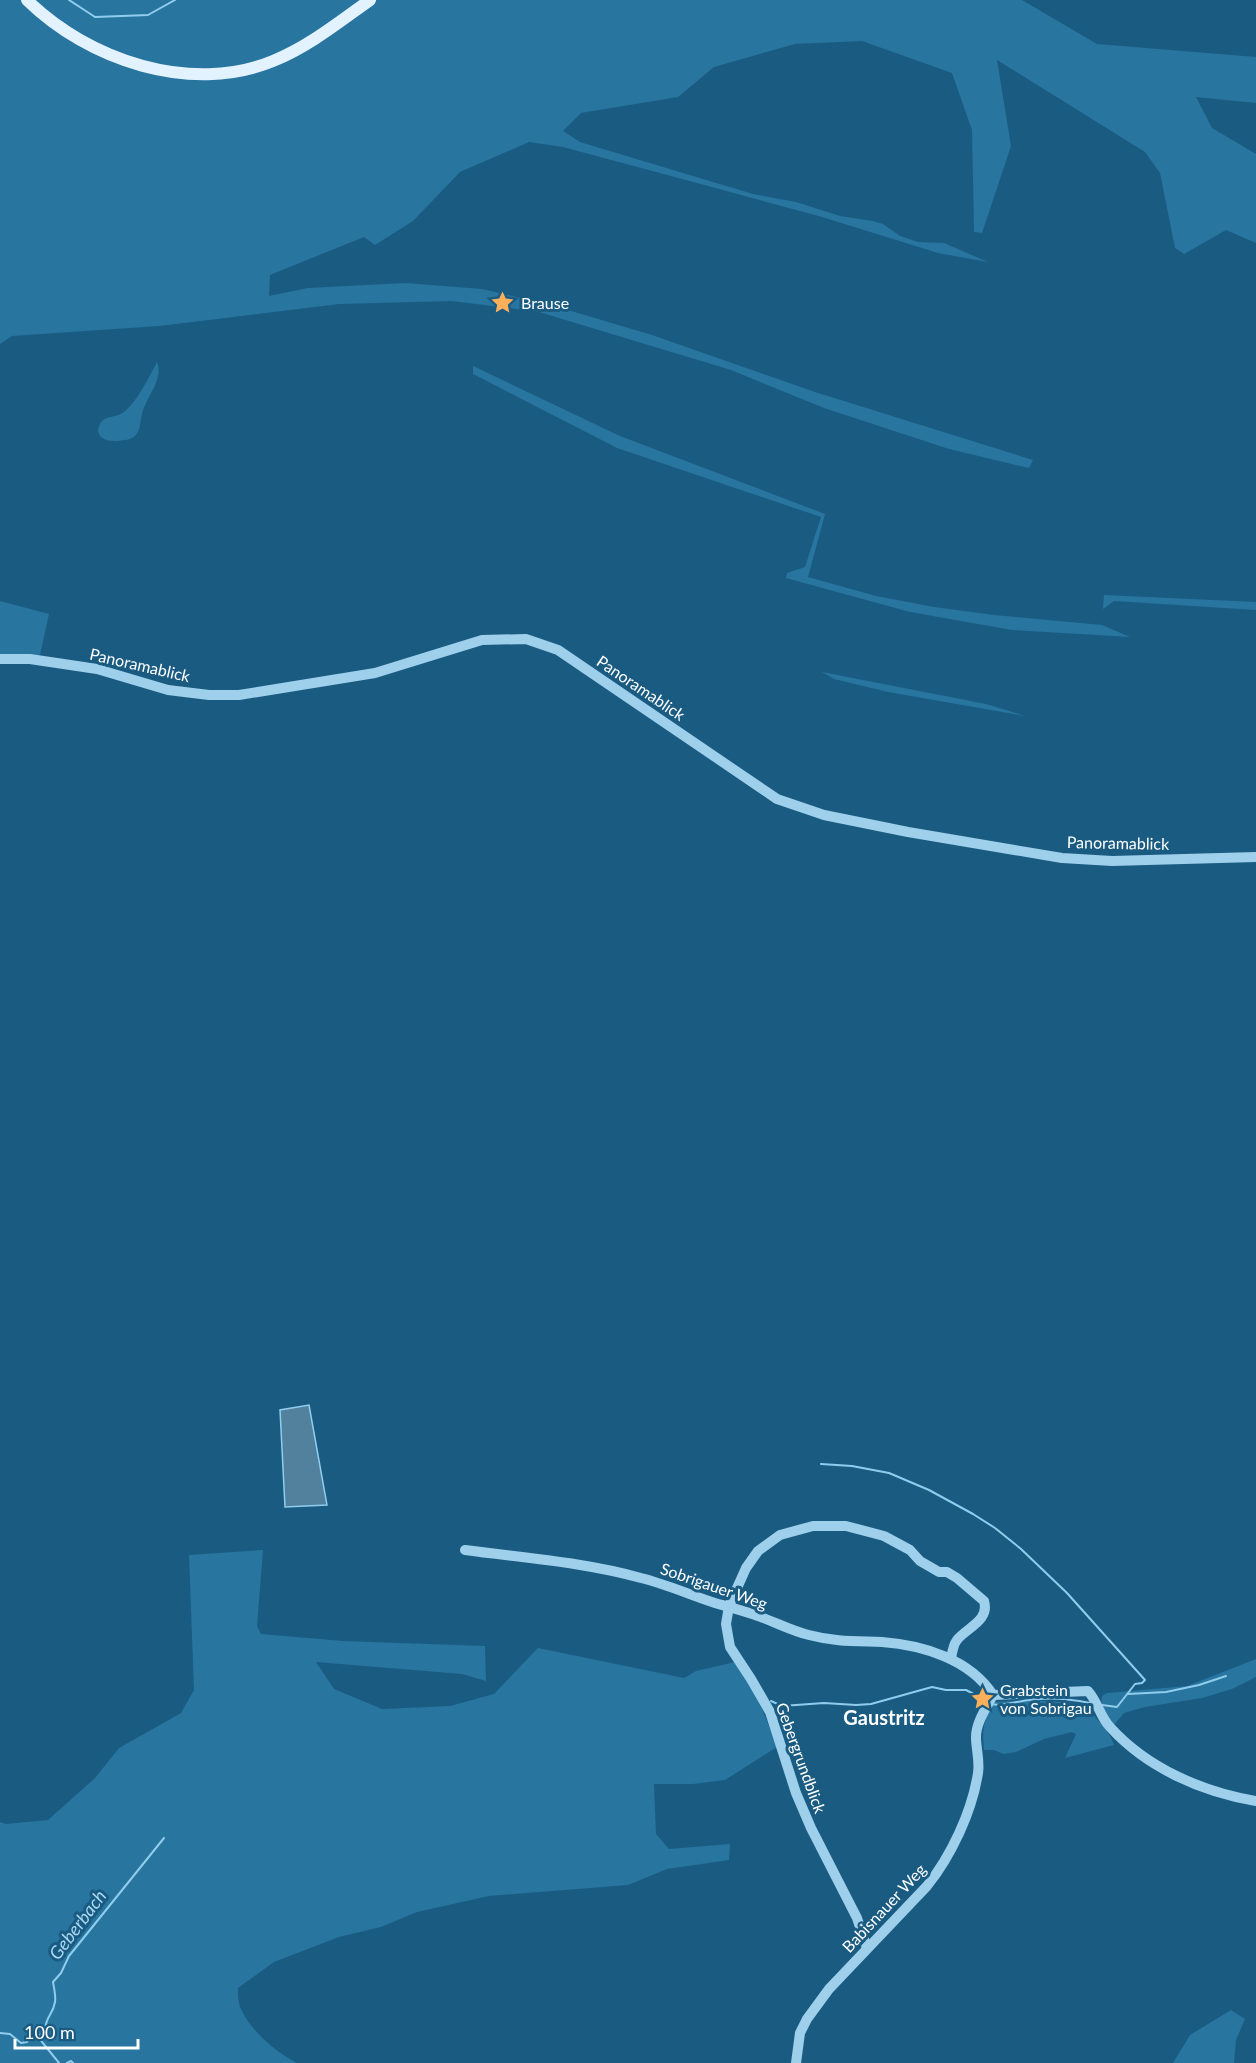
<svg xmlns="http://www.w3.org/2000/svg" width="1256" height="2063" viewBox="0 0 1256 2063" font-family="Lato,sans-serif">
	<style>
		.green { fill: #2875a0 }
		.water { fill: #51819d; stroke: #90cded; stroke-width: 1.5 }
		.lines { fill: none; stroke-linecap: round; stroke-linejoin: round }
		.stream { stroke: #90cded; stroke-width: 2 }
		.minor { stroke: #9ecfeb; stroke-width: 10 }
		.major { stroke: #e2f3ff; stroke-width: 12 }
		.labels { text-anchor: middle; stroke-width: 6; stroke-linejoin: round; paint-order: stroke }
		.poi-label { font-size: 16px; fill: #fff; stroke: #1a5b82; text-anchor: start }
		.street-label { font-size: 16px; fill: #fff; stroke: #1a5b82 }
		.water-label { font-size: 18px; font-style: italic; fill: #a9d9f3; stroke: #1a5b82 }
		.quarter-label { font-size: 20px; font-weight: bold; fill: #fff; stroke: #1a5b82 }
	</style>
	<rect width="100%" height="100%" fill="#1a5b82"/>
	<!-- green -->
	<g class="green">
		<path d="M0,0H1022L1097,44L1256,57V103L1196,97L1212,128L1256,154V243L1226,230L1184,254L1175,248L1160,173L1145,152L997,60L1011,146L982,233L974,232L972,130L952,73L862,41L795,44L714,67L678,97L581,113L563,131L580,142L753,194L796,202L840,216L873,221L883,224L900,236L918,242L944,243L988,262L938,253L822,217L697,183L563,147L529,142L460,172L413,221L375,245L364,237L270,275L269,296L308,288L405,283L482,289L551,305L652,335L815,392L1033,460L1029,468L949,449L824,408L731,370L539,312L452,301L339,304L159,326L12,336L0,344Z"/>
		<path d="M157,362C164,380 146,397 142,414C140,421 141,430 135,436C131,440 124,440 118,441C108,442 93,438 100,424C104,415 117,418 124,412C137,402 149,377 157,362Z"/>
		<path d="M473,366L620,436L825,514L808,577L876,596L934,607L994,615L1102,625L1130,637L1012,630L910,612L786,578L787,573L805,567L821,517L617,448L473,374Z"/>
		<path d="M1104,595L1256,602V610L1114,601L1103,609Z"/>
		<path d="M0,601L49,614L40,655L0,654Z"/>
		<path d="M822,672L986,704L1025,716L888,692L834,679Z"/>
		<path d="M263,1550L257,1626L261,1634L343,1641L485,1646L486,1681L462,1674L316,1662L334,1689L382,1709L450,1706L494,1694L538,1648L684,1678L696,1671L735,1662L756,1693L777,1747L725,1780L693,1784H654L656,1834L669,1849L730,1844L729,1860L667,1869L628,1885L489,1896L417,1912L381,1927L339,1937L274,1962L238,1988C238,1994 238,2001 240,2007C250,2030 275,2052 297,2063H0V1822L6,1824L48,1820L95,1778L119,1748L181,1713L194,1690L189,1555Z"/>
		<path d="M1256,1659V1677L1232,1689L1202,1698L1145,1707L1124,1713L1114,1725C1107,1717 1100,1708 1102,1696L1107,1693L1187,1686Z"/>
		<path d="M1031,1700L1077,1703C1092,1712 1109,1729 1114,1745L1065,1758L1076,1734L1072,1732L1044,1739L1016,1752L1003,1754L994,1750H984C982,1728 983,1721 995,1702Z"/>
		<path d="M1231,2010L1245,2019L1236,2040L1234,2063H1173L1190,2035Z"/>
	</g>
	<!-- water -->
	<path class="water" d="M309,1405L327,1505L285,1507L280,1410Z"/>
	<g class="lines">
		<!-- stream -->
		<g class="stream">
			<path d="M69,0L95,17L148,15L175,0"/>
			<path d="M821,1464L852,1466L889,1473L929,1490L973,1514L995,1528L1021,1549L1067,1593L1145,1680L1142,1683L1135,1684L1117,1707L1102,1705"/>
			<path d="M1128,1694L1166,1692L1199,1685L1226,1676"/>
			<path d="M771,1701L782,1706L824,1703L856,1705L871,1704L932,1687L946,1690H966L987,1701"/>
			<path d="M992,1704C1003,1707 1017,1701 1029,1700C1048,1697 1071,1699 1090,1703"/>
			<path d="M0,2033L10,2034L21,2043L27,2042L30,2037H38L59,2063"/>
			<path d="M38,2037L45,2030C46,2015 53,2015 55,2002C56,1996 54,1988 53,1982L61,1973L69,1956L164,1838"/>
			<path d="M67,2063L71,2061L73,2063"/>
		</g>
		<!-- minor -->
		<g class="minor">
			<path d="M0,659H30L97,669L168,690L209,695H239L375,673L482,640L526,639L558,650L777,799L824,815L908,832L1062,858L1112,861L1256,857"/>
			<path d="M465,1550C524,1558 584,1562 641,1578C666,1584 690,1595 715,1603C729,1607 744,1611 758,1616C775,1622 792,1631 809,1635C835,1642 856,1641 882,1642C922,1645 970,1659 993,1695"/>
			<path d="M993,1695L1088,1691C1098,1702 1100,1717 1110,1727C1147,1768 1202,1792 1256,1801"/>
			<path d="M867,1948L857,1918L811,1828L796,1793L770,1712L751,1679L730,1647L726,1624L729,1606L746,1568L758,1551L780,1535L813,1526H846L884,1536L910,1550L920,1561L939,1572H947L957,1578L984,1601C990,1621 966,1628 957,1640C953,1645 952,1652 951,1659"/>
			<path d="M796,2063L800,2033L807,2019L829,1989L927,1886C951,1856 972,1812 978,1773C980,1761 976,1749 976,1737C976,1722 987,1707 993,1695"/>
		</g>
		<!-- major -->
		<path class="major" d="M27,0C88,60 191,95 273,61C308,47 339,22 370,0"/>
	</g>
	<!-- icons -->
	<defs>
		<symbol id="sight-bare" viewBox="-9 -9 18 18"><path d="M0-6L1.8-2.2L6-1.7L2.9 1.2L3.7 5.4L0 3.3L-3.7 5.4L-2.9 1.2L-6-1.7L-1.8-2.2Z" fill="#feaf59" stroke="#1a5b82" stroke-width="2.5" paint-order="stroke"/></symbol>
	</defs>
	<g fill-rule="evenodd">
		<use href="#sight-bare" x="486" y="286" width="33" height="33"/>
		<use href="#sight-bare" x="966" y="1682" width="33" height="33"/>
	</g>
	<g class="labels">
		<!-- poi labels -->
		<g class="poi-label">
			<text x="521" y="309">Brause</text>
			<text x="1000" y="1696">Grabstein<tspan x="1000" dy="18">von Sobrigau</tspan></text>
		</g>
		<!-- street labels -->
		<g class="street-label">
			<text transform="translate(140 665) rotate(13)" y="6">Panoramablick</text>
			<text transform="translate(641 688) rotate(34)" y="6">Panoramablick</text>
			<text transform="translate(1118 843) rotate(1)" y="6">Panoramablick</text>
			<text transform="translate(714 1586) rotate(19)" y="6">Sobrigauer Weg</text>
			<text transform="translate(801 1758) rotate(70)" y="6">Gebergrundblick</text>
			<text transform="translate(884 1908) rotate(-47)" y="6">Babisnauer Weg</text>
		</g>
		<!-- water labels -->
		<g class="water-label">
			<text transform="translate(78 1925) rotate(-53)" y="6">Geberbach</text>
		</g>
		<!-- quarter labels -->
		<g class="quarter-label">
			<text x="884" y="1725">Gaustritz</text>
		</g>
	</g>
	<!-- scale -->
	<path d="M15 2039v9h123v-9" fill="none" stroke="#ffffff" stroke-width="3"/>
	<text x="24" y="2039" font-size="18" fill="#ffffff" stroke="#1a5b82" stroke-width="4.5" paint-order="stroke">100 m</text>
</svg>
